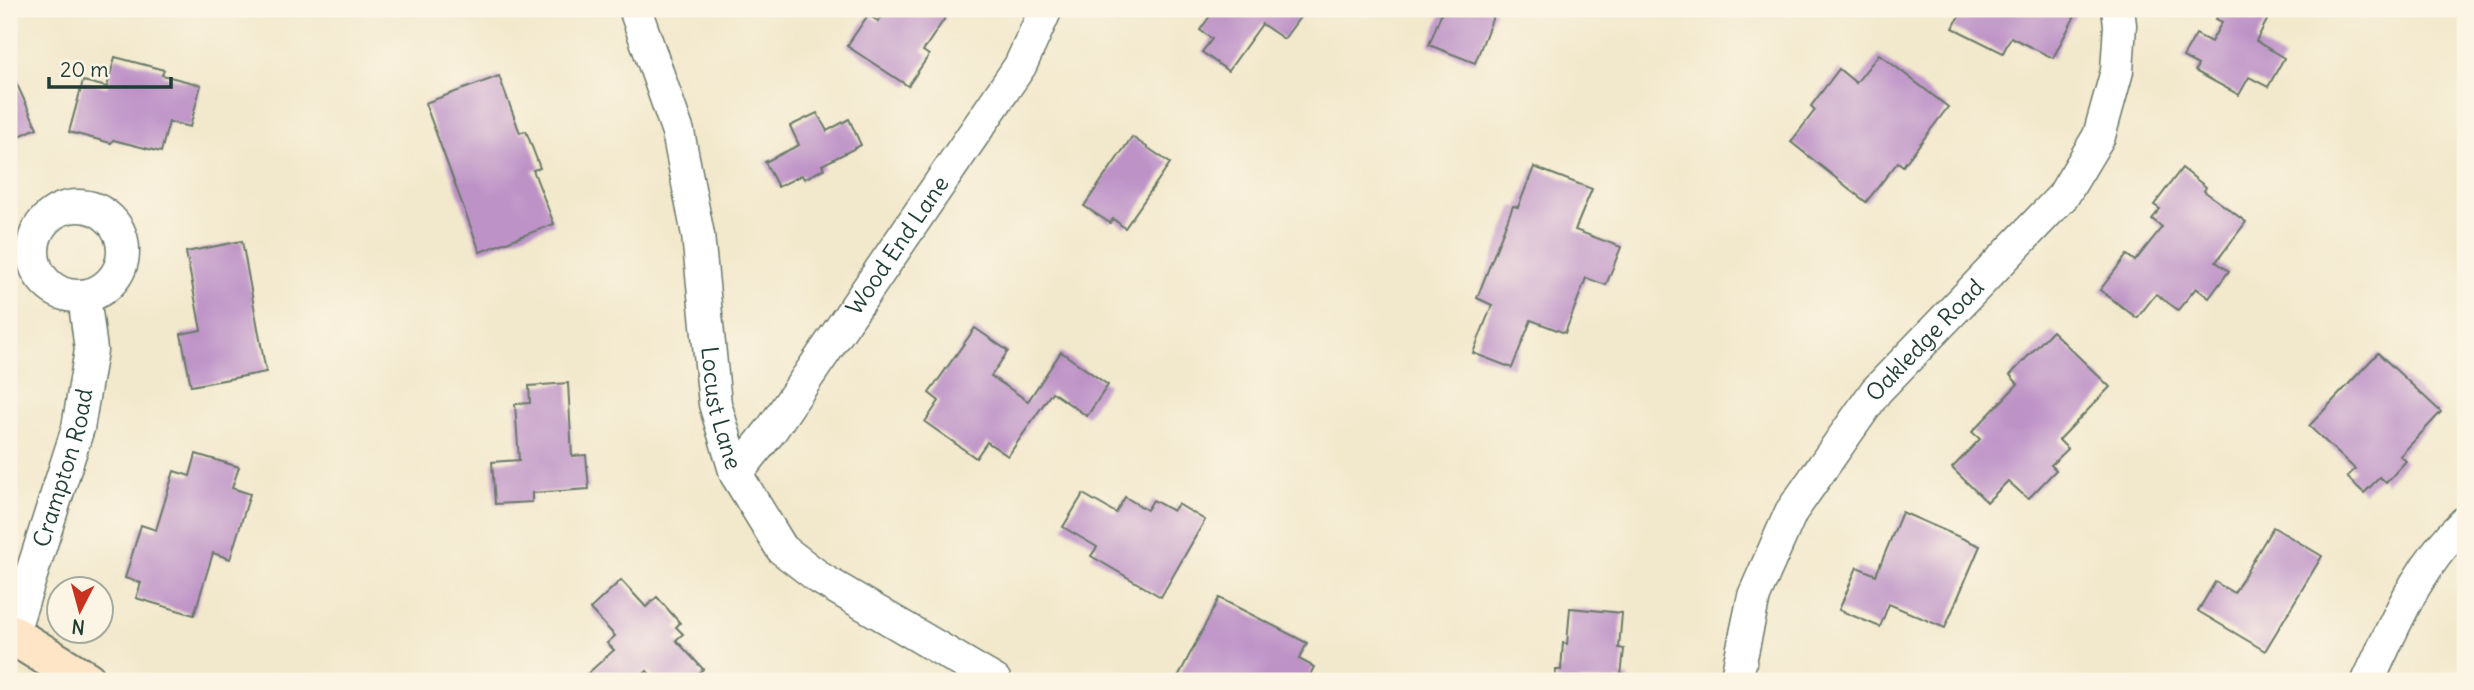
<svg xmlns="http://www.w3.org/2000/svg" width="2474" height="690" viewBox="0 0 2474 690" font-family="Delius,sans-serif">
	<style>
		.building { fill: #bd93c7 }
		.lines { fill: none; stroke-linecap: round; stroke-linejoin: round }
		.street-casing { stroke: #697969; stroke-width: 35 }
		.secondary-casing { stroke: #697969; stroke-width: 42 }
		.street { stroke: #fff; stroke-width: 32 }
		.secondary { stroke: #fde5c5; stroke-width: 38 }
		.labels { text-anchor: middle; stroke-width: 5; stroke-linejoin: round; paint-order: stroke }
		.street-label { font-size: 23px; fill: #1f3d34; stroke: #fcf5e5 }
	</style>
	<rect width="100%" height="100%" fill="#fcf5e5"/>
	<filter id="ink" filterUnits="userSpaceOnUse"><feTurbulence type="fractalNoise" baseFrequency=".0143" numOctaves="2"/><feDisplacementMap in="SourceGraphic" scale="14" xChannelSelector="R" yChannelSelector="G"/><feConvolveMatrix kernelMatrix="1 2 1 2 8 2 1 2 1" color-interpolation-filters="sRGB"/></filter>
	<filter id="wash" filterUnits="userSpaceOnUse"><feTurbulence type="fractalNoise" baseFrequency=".00686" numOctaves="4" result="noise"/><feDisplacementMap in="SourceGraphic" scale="28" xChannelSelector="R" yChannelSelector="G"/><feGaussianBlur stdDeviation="1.57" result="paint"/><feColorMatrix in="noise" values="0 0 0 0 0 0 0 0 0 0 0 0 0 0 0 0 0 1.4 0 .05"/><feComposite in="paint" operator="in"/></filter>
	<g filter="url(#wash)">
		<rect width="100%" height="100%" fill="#f2e8cc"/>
		<g id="blocks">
			<!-- building -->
			<g class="building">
				<path d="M886,9H951L923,51L929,55L908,86L847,46L868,15L878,21Z"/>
				<path d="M1215,9H1306L1284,39L1262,24L1228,71L1202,52L1212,39L1200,30Z"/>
				<path d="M1443,9H1496L1475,63L1429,45Z"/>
				<path d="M1957,9H2070L2077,12L2053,58L2011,37L2003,53L1953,28L1962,11Z"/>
				<path d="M2222,9H2273L2256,41L2284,58L2268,87L2249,77L2239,95L2195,71L2198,65L2183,57L2196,34L2211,42L2222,22L2216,19Z"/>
				<path d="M1879,54L1948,107L1903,166L1898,162L1866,202L1791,142L1815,110L1811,106L1839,69L1856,83Z"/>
				<path d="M115,57L164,70L162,75L201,85L190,127L169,122L161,152L113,140L111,143L69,132L83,81L107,87Z"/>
				<path d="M9,67L37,128L9,141Z"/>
				<path d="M499,76L520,133L526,131L540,168L533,170L554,224L480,252L425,103Z"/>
				<path d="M817,113L827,131L849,119L861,145L822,165L824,169L804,179L802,175L778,187L765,162L799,145L790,126Z"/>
				<path d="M1132,137L1170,163L1125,228L1113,219L1110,223L1084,206Z"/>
				<path d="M1534,167L1592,189L1575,230L1621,247L1606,285L1586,278L1565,333L1531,320L1512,368L1473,353L1492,305L1477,298L1513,206L1518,207Z"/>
				<path d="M2182,168L2206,187L2204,191L2246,222L2216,262L2229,271L2209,298L2196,288L2178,310L2156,294L2137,318L2100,290L2127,255L2135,261L2162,227L2152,219L2160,209L2154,205Z"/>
				<path d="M242,241L266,372L191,386L181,334L201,330L186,252Z"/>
				<path d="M975,328L1008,351L991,376L1028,401L1061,352L1108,385L1087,416L1052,392L1008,456L987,442L976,458L925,422L939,401L929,393Z"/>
				<path d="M2052,331L2110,387L2059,440L2068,449L2051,465L2056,470L2028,499L2008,481L1987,502L1952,468L1980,439L1972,432L2018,384L2010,375Z"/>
				<path d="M2378,353L2441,412L2400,456L2406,461L2386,483L2380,477L2364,493L2347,477L2355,469L2309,426Z"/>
				<path d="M568,383L572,456L586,455L589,489L532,493V502L495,504L492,462L519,460L515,404L530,403L529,386Z"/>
				<path d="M196,454L239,467L232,488L250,494L230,559L213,553L194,615L136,598L141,583L125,578L141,525L156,530L174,471L190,476Z"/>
				<path d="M1083,494L1116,513L1125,497L1147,510L1153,500L1173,511L1178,504L1205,520L1161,597L1091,556L1097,547L1063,527Z"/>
				<path d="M1902,512L1980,546L1945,628L1889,604L1880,627L1839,610L1857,567L1876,575Z"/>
				<path d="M2273,527L2322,556L2265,651L2198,611L2215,582L2234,593Z"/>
				<path d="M621,580L646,607L657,597L680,623L676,627L683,634L676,640L703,669L699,673L706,680L704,681H656L647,671L636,681H593L587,674L614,650L607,643L615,636L590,609Z"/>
				<path d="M1219,598L1307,643L1299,659L1314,667L1307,681H1187L1178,677Z"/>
				<path d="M1570,608L1622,613L1619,648L1624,649L1621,676L1629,677L1628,681H1555L1556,670H1561L1563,643L1567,644Z"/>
			</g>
		</g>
	</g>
	<g filter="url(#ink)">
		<use href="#blocks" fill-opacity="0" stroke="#697969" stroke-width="2"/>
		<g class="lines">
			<defs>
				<g id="street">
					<path id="s1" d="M635,9L678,132L698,235L715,404L736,474L782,549L821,579L995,681"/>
					<circle cx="78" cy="251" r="45"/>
					<path id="s2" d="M736,474L772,429L1020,66L1046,9"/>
					<path id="s3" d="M12,635L78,428L91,350L84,296"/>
					<path id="s4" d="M1736,681L1754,596L1791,512L1876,391L2063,196L2099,136L2117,71L2120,25L2118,9"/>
					<path d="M2368,681C2396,622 2416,568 2465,522"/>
				</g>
				<path id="secondary" d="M9,633L87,681"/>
			</defs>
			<!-- street casing -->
			<use href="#street" class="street-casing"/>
			<!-- secondary casing -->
			<use href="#secondary" class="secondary-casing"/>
			<!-- street -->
			<use href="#street" class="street"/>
			<!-- secondary -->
			<use href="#secondary" class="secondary"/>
		</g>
	</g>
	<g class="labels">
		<!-- street labels -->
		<g class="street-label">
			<text dy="8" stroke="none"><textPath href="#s2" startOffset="280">Wood End Lane</textPath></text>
			<text dy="8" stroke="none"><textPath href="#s4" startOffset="397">Oakledge Road</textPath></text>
			<text dy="8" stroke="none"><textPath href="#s1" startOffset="410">Locust Lane</textPath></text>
			<text dy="8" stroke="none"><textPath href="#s3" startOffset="175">Crampton Road</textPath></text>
		</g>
	</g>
	<!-- margin -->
	<rect width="2474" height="690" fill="none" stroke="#fcf5e5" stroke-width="35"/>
	<!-- north arrow -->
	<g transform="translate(80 610) rotate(186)"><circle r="33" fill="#fcf5e5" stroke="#a4ab9e" stroke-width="2"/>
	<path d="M0-5L12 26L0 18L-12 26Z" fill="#c8321e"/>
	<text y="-10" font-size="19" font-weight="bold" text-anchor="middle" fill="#1f3d34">N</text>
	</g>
	<!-- scale -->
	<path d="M49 77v10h122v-10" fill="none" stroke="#1f3d34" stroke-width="3.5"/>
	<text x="60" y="77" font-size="21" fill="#1f3d34" stroke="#fcf5e5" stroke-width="5" paint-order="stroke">20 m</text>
</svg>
